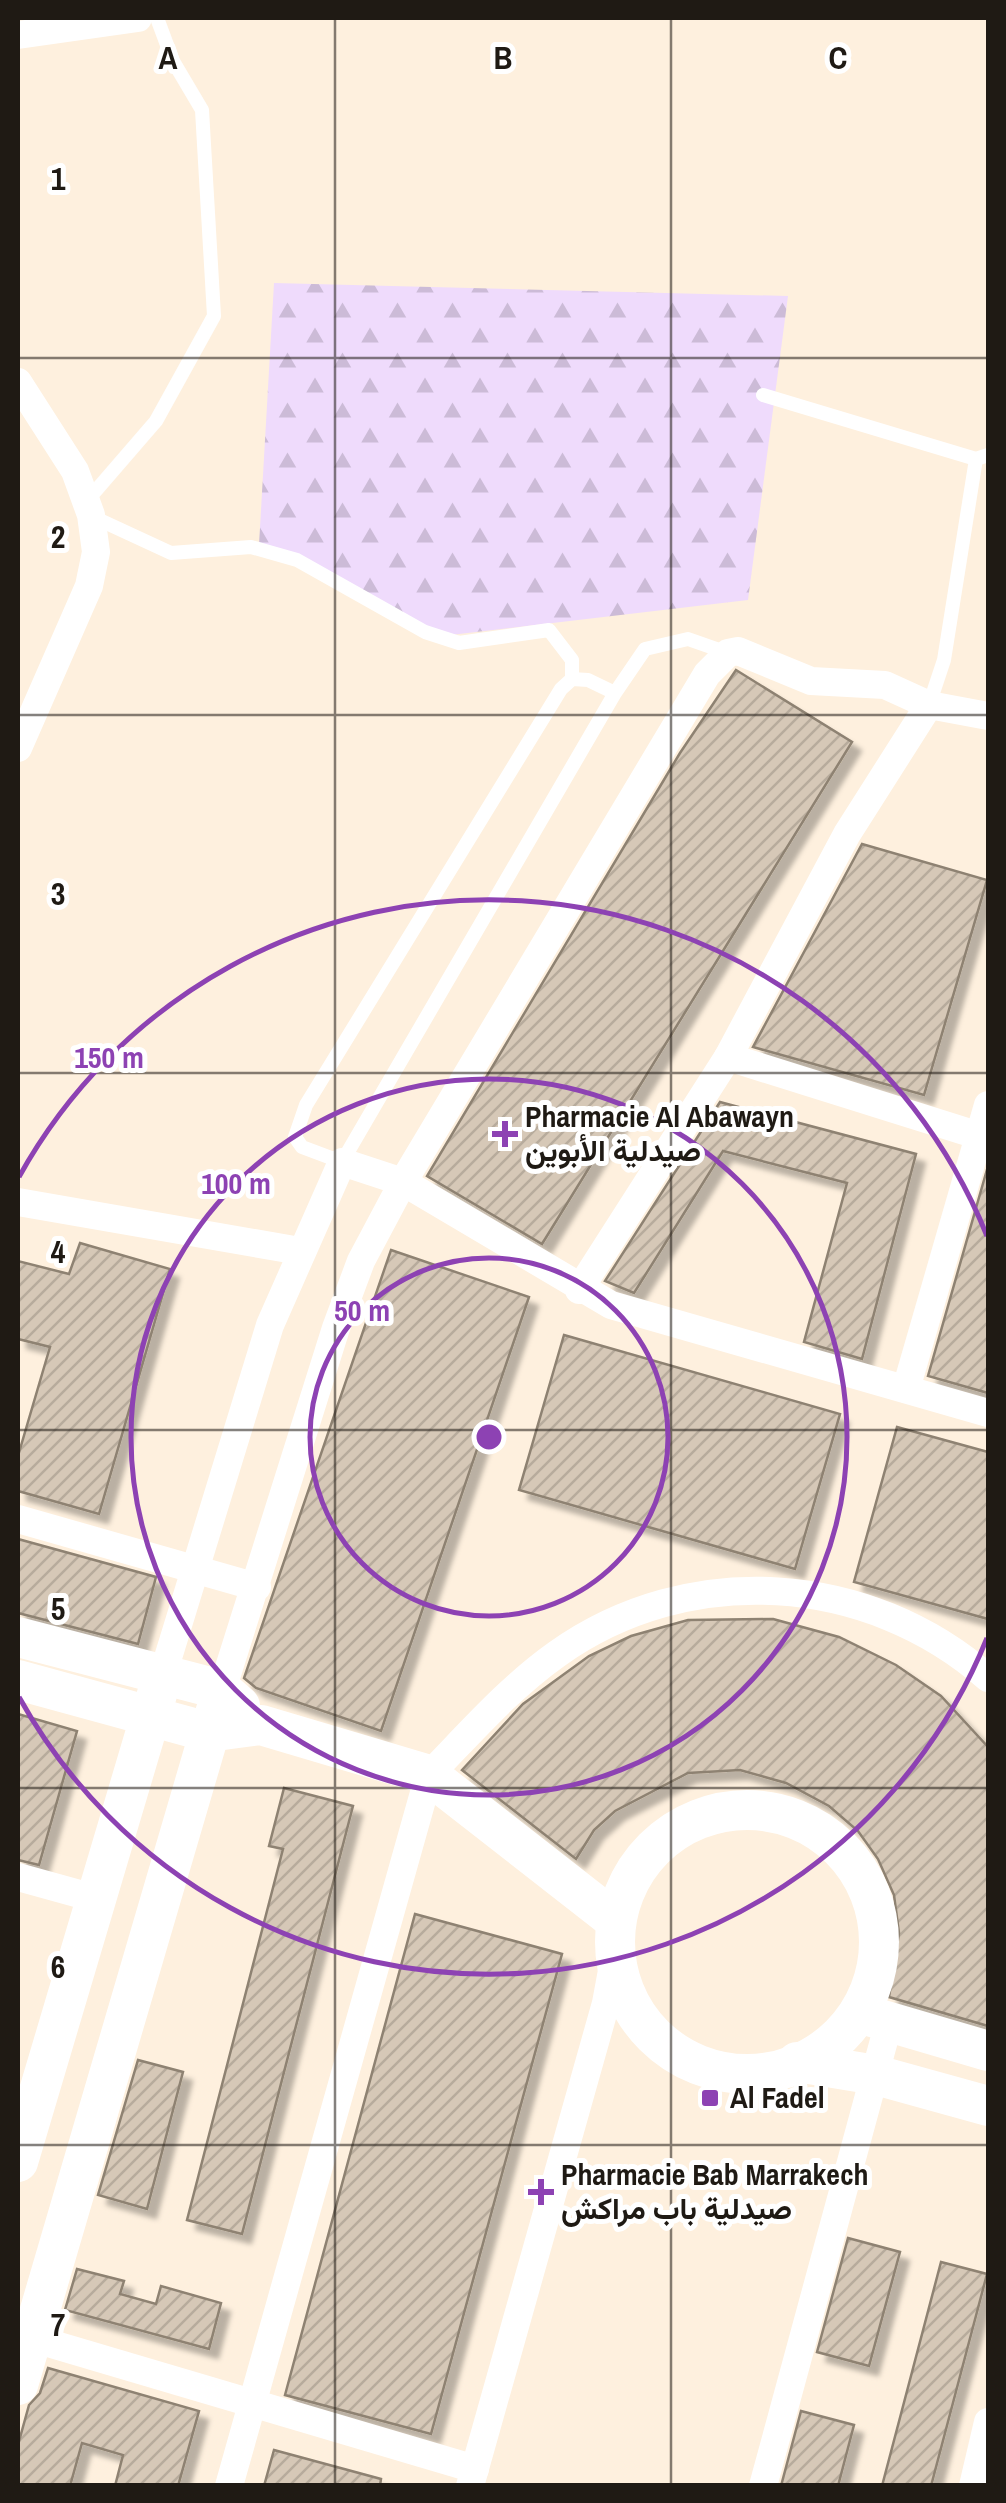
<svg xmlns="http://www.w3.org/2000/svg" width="1006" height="2503" viewBox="0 0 1006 2503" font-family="'Archivo Narrow',Vazirmatn,sans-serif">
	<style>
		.forest { fill: url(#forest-firs) }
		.building { fill: url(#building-hatch); stroke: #8e8272; stroke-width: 2.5; filter: url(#shadow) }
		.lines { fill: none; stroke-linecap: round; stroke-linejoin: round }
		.lane { stroke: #fff; stroke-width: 14 }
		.street { stroke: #fff; stroke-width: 28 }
		.secondary { stroke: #fff; stroke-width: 40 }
		.grid { fill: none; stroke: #1f1a14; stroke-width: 2.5; stroke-opacity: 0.55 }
		.ring { fill: none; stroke: #8d42b3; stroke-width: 5 }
		.poi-dot { fill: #8d42b3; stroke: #fff; stroke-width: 4 }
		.labels { text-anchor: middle; stroke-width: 10; stroke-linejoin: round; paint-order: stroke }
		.poi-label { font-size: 30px; font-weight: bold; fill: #1f1a14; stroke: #fff; text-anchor: start }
		.grid-label { font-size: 32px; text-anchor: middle; font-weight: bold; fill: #1f1a14; stroke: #fff; stroke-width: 10; stroke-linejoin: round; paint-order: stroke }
		.centre { fill: #8d42b3; stroke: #fff; stroke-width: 5 }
		.ring-label { font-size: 30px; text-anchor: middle; font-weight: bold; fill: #8d42b3; stroke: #fff; stroke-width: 10; stroke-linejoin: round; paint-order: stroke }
	</style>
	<defs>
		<pattern id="forest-firs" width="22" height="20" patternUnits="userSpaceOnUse" patternTransform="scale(2.5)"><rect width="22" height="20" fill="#efdbfc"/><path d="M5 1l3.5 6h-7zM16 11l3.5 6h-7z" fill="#ccbbd7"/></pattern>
		<pattern id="building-hatch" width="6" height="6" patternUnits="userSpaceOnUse" patternTransform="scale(2.5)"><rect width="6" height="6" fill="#d6c8b7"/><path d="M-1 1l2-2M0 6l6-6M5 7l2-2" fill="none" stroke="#b7ab9c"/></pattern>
		<filter id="shadow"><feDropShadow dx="9" dy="9" stdDeviation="2.5" flood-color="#0004"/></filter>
	</defs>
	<rect width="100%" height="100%" fill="#fef0de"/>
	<!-- forest -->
	<path class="forest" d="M274,283L788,296L748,600L425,638L259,545Z"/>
	<!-- building -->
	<g class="building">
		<path d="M736,670L852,742L542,1244L427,1176L680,753Z"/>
		<path d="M862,844L987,880L924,1095L753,1047Z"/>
		<path d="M720,1102L916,1154L862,1359L804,1342L847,1183L723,1151L634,1293L605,1281Z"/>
		<path d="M988,1166V1393L928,1376Z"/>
		<path d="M80,1243L170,1269L99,1514L18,1491V1456L50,1347L18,1339V1261L69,1274Z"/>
		<path d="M391,1250L529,1297L381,1731L256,1688L244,1678Z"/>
		<path d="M564,1335L840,1414L795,1569L519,1490Z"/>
		<path d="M897,1427L988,1452V1619L854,1582Z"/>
		<path d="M18,1539L156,1577L138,1644L18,1613Z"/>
		<path d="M773,1619L839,1637L896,1665L941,1696L988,1747V2026L889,1997L899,1933L894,1895L878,1859L858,1831L829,1806L786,1783L740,1770L688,1773L615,1811L594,1830L576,1859L462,1770L523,1704L589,1656L631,1636L688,1620Z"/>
		<path d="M18,1714L77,1731L39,1865L18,1860Z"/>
		<path d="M284,1788L353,1806L242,2234L187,2220L283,1849L269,1846Z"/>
		<path d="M415,1914L562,1954L431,2434L285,2395Z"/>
		<path d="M138,2060L183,2072L147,2209L98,2195Z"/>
		<path d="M848,2238L900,2252L869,2366L817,2352Z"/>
		<path d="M941,2262L987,2274L931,2486H882Z"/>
		<path d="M77,2269L124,2281L120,2294L156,2304L161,2286L221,2303L209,2349L65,2310Z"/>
		<path d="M48,2368L199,2411L178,2486H115L123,2455L82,2443L70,2486H18V2445L29,2405L40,2393Z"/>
		<path d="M801,2411L854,2425L838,2486H781Z"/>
		<path d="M274,2450L381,2479L380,2486H264Z"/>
	</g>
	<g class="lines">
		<!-- lane -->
		<g class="lane">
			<path d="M763,395L976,459L988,455"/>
			<path d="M86,502L156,421L214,316L202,110L173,61L157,18"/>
			<path d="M91,516L171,553L251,547L297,560L425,632L459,643L549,630L572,660V679"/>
			<path d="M615,693L588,680L572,679L561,689L306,1105L295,1137L302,1147L342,1162L615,693L645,649L688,639L728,653"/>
			<path d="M929,705L944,660L976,459"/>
		</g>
		<!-- street -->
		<g class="street">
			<path d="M18,35L138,18"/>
			<path d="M18,382L75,471L91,515L96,552L89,586L18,748"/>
			<path d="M728,1057L980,1136"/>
			<path d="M18,1202L300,1251"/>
			<path d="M579,1290L728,1057L847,834L929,705"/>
			<path d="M906,1389L988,1105"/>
			<path d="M18,1519L257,1587"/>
			<path d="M163,1674L270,1325L342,1162L403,1182L611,1305L988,1413"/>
			<path d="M222,1690L336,1328L361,1261L403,1182L707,674L728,653L738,651L811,681L885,685L929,705L988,716"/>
			<path d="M18,1877L94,1898"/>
			<path d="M18,2334L475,2469"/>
			<path d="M229,2486L429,1775C470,1733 509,1688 557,1654C689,1560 869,1573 988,1678"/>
			<path d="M470,2486L606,2003L616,1949"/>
			<path d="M763,2486L889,2022"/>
			<path d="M973,2486L988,2422"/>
		</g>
		<!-- secondary -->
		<g class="secondary">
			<path d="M18,1637L222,1690L240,1706"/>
			<path d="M18,1680L208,1732L261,1725L429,1775L616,1921"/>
			<circle cx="747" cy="1942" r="132"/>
			<path d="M862,2014L988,2051"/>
			<path d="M797,2062L876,2075L988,2106"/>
			<path d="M18,2162L163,1674"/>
			<path d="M18,2385L222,1690"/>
		</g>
	</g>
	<!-- grid -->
	<path class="grid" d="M335,18V2486M671,18V2486M18,358H988M18,715H988M18,1073H988M18,1430H988M18,1788H988M18,2145H988"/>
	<!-- distance rings -->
	<g class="ring">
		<circle cx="489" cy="1437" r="179"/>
		<circle cx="489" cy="1437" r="358"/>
		<path d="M987 1638A537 537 0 0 1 19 1697M19 1177A537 537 0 0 1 987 1236"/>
	</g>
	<!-- markers -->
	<g class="poi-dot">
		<path d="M500 1119h10v10h10v10h-10v10h-10v-10h-10v-10h10z"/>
		<rect x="700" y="2088" width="20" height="20" rx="5"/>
		<path d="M536 2177h10v10h10v10h-10v10h-10v-10h-10v-10h10z"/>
	</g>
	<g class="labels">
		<!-- poi labels -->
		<g class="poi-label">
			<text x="525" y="1127">Pharmacie Al Abawayn<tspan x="525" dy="34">صيدلية الأبوين</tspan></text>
			<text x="730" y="2108">Al Fadel</text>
			<text x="561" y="2185">Pharmacie Bab Marrakech<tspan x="561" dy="34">صيدلية باب مراكش</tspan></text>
		</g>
	</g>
	<g class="grid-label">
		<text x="168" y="69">A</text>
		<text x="503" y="69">B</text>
		<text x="838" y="69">C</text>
		<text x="58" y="190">1</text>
		<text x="58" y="548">2</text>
		<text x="58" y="905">3</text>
		<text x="58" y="1263">4</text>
		<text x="58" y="1620">5</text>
		<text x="58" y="1978">6</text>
		<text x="58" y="2336">7</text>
	</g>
	<circle cx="489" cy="1437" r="15" class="centre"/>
	<g class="ring-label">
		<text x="109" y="1068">150 m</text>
		<text x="236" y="1194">100 m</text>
		<text x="362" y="1321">50 m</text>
	</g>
	<!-- border -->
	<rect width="1006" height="2503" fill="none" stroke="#1f1a14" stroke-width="40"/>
</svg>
